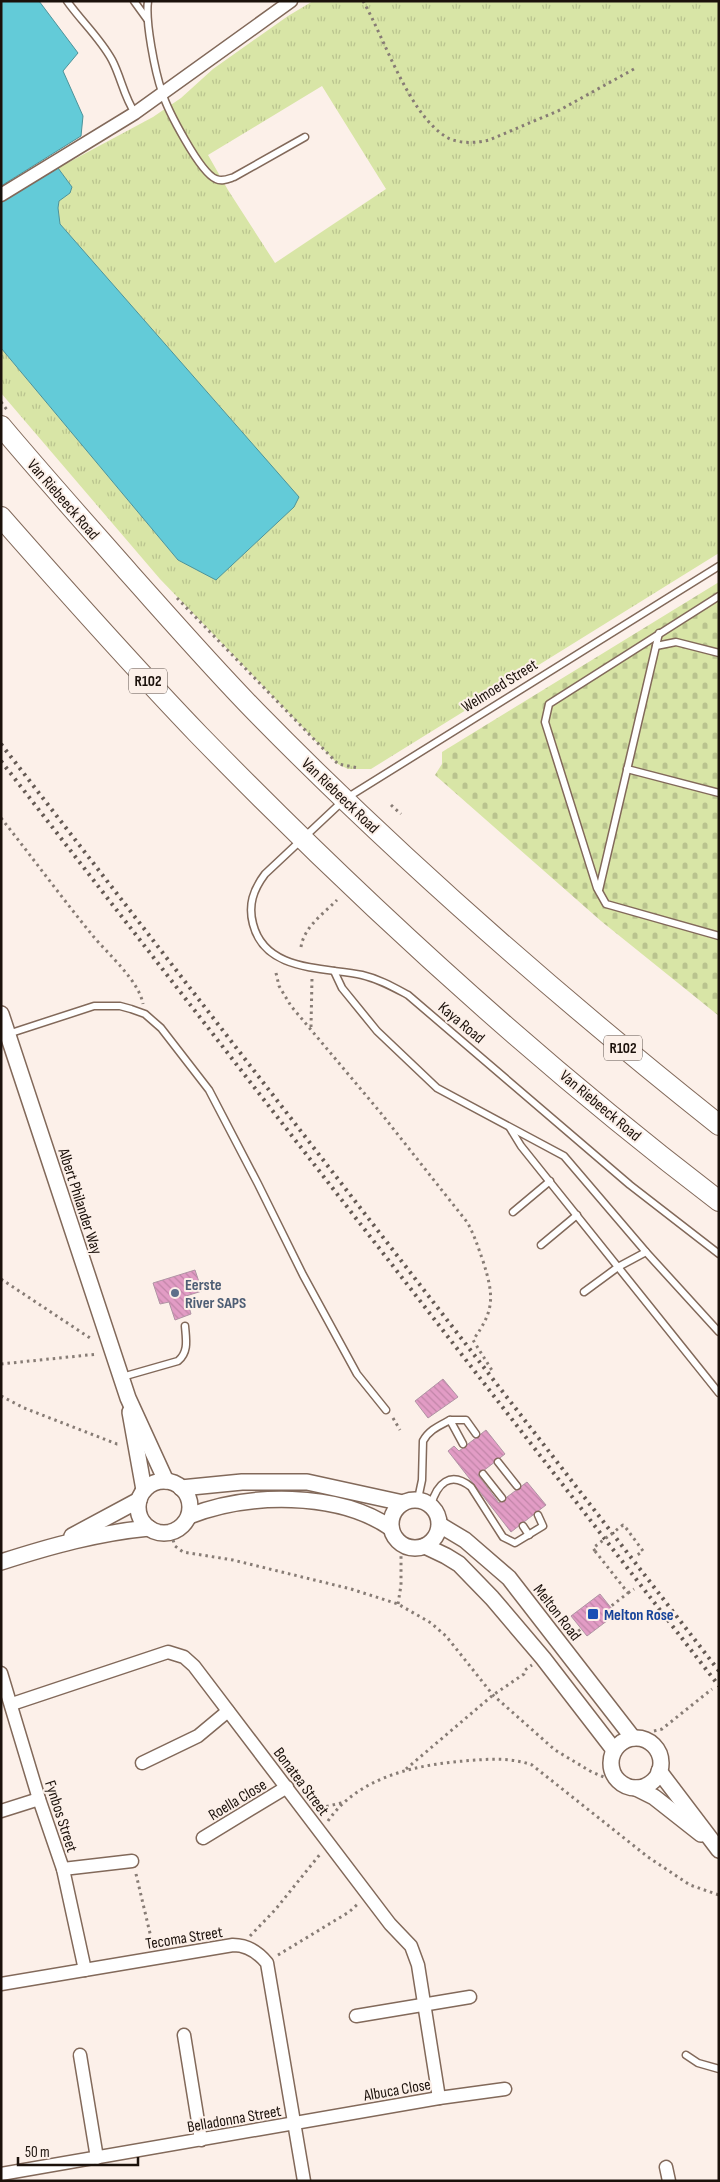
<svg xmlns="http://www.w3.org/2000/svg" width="720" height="2182" viewBox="0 0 720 2182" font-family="'Sofia Sans Condensed',sans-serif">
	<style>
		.grass { fill: url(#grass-tufts); fill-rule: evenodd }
		.cemetery { fill: url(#cemetery-stones) }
		.water { fill: #63cbd8; stroke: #4d939a }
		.building { fill: url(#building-back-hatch); stroke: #b094a4 }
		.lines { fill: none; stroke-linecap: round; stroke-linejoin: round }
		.service-casing { stroke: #82695a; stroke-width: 9 }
		.minor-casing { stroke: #82695a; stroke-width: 15 }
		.tertiary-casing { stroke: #82695a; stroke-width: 18 }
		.primary-casing { stroke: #82695a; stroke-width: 22 }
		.path { stroke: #877c75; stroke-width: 3; stroke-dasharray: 2.5 4; stroke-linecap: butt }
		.service { stroke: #fff; stroke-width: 6 }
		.minor { stroke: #fff; stroke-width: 12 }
		.tertiary { stroke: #fff; stroke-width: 15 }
		.primary { stroke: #fff; stroke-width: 20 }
		.rail { stroke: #655a54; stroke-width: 4; stroke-dasharray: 2.5 5; stroke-linecap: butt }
		.path-bridge { stroke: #877c75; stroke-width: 3; stroke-dasharray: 2.5 4; stroke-linecap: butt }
		.service-dot { fill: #5c6f8a; stroke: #fcf0e9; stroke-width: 2 }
		.transit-dot { fill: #1a4fb4; stroke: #fcf0e9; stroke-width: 2 }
		.labels { text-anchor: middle; stroke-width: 4; stroke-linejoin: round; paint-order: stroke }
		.shield { fill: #fcf0e9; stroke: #5e544e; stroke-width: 1 }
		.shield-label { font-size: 15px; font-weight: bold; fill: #1b110b }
		.street-label { font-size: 16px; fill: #1b110b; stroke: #fcf0e9 }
		.service-label { font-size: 16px; font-weight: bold; fill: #4e5e75; stroke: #fcf0e9; text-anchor: start }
		.transit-label { font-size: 16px; font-weight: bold; fill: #164399; stroke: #fcf0e9; text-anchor: start }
	</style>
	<defs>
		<pattern id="grass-tufts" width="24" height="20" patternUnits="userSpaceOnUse" patternTransform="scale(1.25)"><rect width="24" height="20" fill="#d8e5a6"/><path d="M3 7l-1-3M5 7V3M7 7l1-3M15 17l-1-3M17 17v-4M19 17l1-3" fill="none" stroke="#b9c38e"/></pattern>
		<pattern id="cemetery-stones" width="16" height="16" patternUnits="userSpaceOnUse" patternTransform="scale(1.25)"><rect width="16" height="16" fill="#d8e5a6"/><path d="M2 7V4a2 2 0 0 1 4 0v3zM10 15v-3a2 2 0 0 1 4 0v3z" fill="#b9c38e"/></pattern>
		<pattern id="building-back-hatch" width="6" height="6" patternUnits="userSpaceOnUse" patternTransform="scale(1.25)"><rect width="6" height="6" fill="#e29cc5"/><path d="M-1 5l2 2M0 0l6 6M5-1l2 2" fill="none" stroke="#c185a8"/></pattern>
	</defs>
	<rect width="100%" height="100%" fill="#fcf0e9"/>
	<!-- grass -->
	<path class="grass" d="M313,1H719V553L371,769H348L338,764L160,579L1,393V348L178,560L298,497L60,224L58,208L59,201L70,193L72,187L58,168L153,117L181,98L213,69L288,16ZM322,86L386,189L275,263L228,190L208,155Z"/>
	<!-- cemetery -->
	<path class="cemetery" d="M719,582V1016L601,921L435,775L442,764V752Z"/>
	<!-- water -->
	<g class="water">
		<path d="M1,1H39L78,53L63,71L83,116L81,136L1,186Z"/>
		<path d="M58,168L72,187L70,193L59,201L58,208L60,224L299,497L294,507L216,580L178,560L1,348V202Z"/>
	</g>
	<!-- building -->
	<g class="building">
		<path d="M195,1270L202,1291L186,1296L191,1314L175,1320L169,1302L160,1304L153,1283Z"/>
		<path d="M443,1379L458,1397L428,1418L415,1401Z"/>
		<path d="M486,1430L505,1454L478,1475L499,1503L527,1482L546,1505L511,1532L448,1451L454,1446L459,1451Z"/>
		<path d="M600,1594L616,1614L587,1636L571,1616Z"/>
	</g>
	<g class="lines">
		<defs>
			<g id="service">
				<path d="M67,1C81,21 100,38 112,60C121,77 124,97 135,113"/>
				<path d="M134,1L147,19"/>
				<path d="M148,1C145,21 155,72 162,92C167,109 200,173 216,179C222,182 228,179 234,177L305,137"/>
				<path d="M719,566L345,799L265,874C253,890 248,905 253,924C265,972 323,967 362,975C379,979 393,987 408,995L630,1185L719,1254"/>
				<path d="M719,596L549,704L545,722L597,888L606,904L719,936"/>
				<path d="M656,646L676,642L719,653"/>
				<path d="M627,769L719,793"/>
				<path d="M599,890L659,633"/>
				<path d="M334,971L342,988L377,1031L437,1088L564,1156L646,1252L719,1332"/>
				<path d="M8,1034L94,1006H120L131,1009L145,1014L161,1028L209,1090L258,1184L303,1275L357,1374L386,1410"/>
				<path d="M510,1128L521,1146L719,1393"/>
				<path d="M513,1212L550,1181"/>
				<path d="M541,1245L577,1215"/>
				<path d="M584,1292L618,1267L646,1252"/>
				<path d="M122,1377L178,1361C189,1352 186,1339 185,1326"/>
				<path d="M450,1420H466L476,1434"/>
				<path d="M498,1462L517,1486"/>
				<path d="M483,1474L502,1498"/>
				<path d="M418,1499L422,1480L423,1441C429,1430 439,1426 450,1420L463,1444"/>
				<path d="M431,1505C437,1484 450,1470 471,1487L503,1537L515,1543L543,1526L538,1515"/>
				<path d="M523,1526L529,1535"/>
				<path d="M686,2055L698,2063L719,2069"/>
			</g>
			<g id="minor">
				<path d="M1,195L135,113L291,1"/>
				<path d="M1,1673L39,1799L63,1869L85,1970"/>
				<path d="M12,1704L168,1652L184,1657L194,1666L390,1924L411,1946L418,1965L439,2098"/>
				<path d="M142,1763L198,1736L228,1711"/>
				<path d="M1,1811L39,1799"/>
				<path d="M203,1838L287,1787"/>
				<path d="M63,1869L132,1861"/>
				<path d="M1,1984L233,1945C247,1945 258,1952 267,1963L304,2181"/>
				<path d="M356,2016L470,1997"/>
				<path d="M184,2035L201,2140"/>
				<path d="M80,2055L97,2158"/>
				<path d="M666,2167L669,2181"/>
				<path d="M1,2174L439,2098L505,2089"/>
			</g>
			<g id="tertiary">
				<path d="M1,1014L128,1398L166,1481"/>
				<path d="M130,1412L144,1490"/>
				<circle cx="164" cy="1507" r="26"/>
				<path d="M181,1488L242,1482H307L403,1503"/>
				<circle cx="415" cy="1524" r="24"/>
				<path d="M189,1516C248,1493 337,1491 391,1528"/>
				<path d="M440,1525L465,1540L509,1578L633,1738"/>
				<path d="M72,1536L139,1500"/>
				<path d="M425,1546L446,1556L459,1564L492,1598L543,1658L614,1750"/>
				<path d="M1,1562C51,1546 97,1533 149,1528"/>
				<circle cx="636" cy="1763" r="25"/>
				<path d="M659,1771L719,1850"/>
				<path d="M636,1788L654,1797L701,1834"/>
			</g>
			<g id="primary">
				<path d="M1,426C43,476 87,525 130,574C172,621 213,668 256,712C401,860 557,996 719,1125"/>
				<path d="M1,517C66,591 131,664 199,735C361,901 534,1060 719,1201"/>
			</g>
		</defs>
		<!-- service casing -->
		<use href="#service" class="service-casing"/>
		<!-- minor casing -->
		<use href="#minor" class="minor-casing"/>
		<!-- tertiary casing -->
		<use href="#tertiary" class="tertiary-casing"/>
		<!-- primary casing -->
		<use href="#primary" class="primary-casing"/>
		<!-- path -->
		<g class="path">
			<path d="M363,1C385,39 409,116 448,138C460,144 477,143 489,140L558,111L634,69"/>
			<path d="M1,402L7,410"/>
			<path d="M177,598L338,764L359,768"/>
			<path d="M391,805L401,814"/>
			<path d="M1,818C32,857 62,898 93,936C108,954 139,981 143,1004"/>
			<path d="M301,947C304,927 323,914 337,900"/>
			<path d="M276,973L279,986L291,1006L380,1112L467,1222C474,1234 478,1247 483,1261C494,1296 495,1310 473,1340L493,1372"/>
			<path d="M311,1027L312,978"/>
			<path d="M1,1279L93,1340"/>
			<path d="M1,1364L98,1354"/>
			<path d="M1,1396L24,1408L117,1444H121"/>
			<path d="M393,1418L400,1430"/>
			<path d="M626,1528L643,1551L636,1556"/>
			<path d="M173,1540L175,1546L183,1552L233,1560L351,1589L398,1604L431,1623L446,1636L493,1695L555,1750L590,1771L606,1778"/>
			<path d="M595,1551L628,1593L610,1607"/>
			<path d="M628,1593L634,1589"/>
			<path d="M398,1604L401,1585V1554"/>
			<path d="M573,1635L581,1629"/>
			<path d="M654,1731L662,1729L712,1689"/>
			<path d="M406,1769L493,1695L524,1674L525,1670L532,1665"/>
			<path d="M320,1808L345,1802"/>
			<path d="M328,1821C358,1777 415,1765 464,1761C488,1759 510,1757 532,1765L648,1857L690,1885L719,1895"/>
			<path d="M136,1874L153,1946"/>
			<path d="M250,1936L275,1910L321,1853"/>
			<path d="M278,1955L349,1912L359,1903"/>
		</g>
		<!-- service -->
		<use href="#service" class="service"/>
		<!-- minor -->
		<use href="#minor" class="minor"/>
		<!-- tertiary -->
		<use href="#tertiary" class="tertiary"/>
		<!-- primary -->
		<use href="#primary" class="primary"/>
		<!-- rail -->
		<g class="rail">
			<path d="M1,744L719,1671"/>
			<path d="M1,761L719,1686"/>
		</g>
		<!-- path-bridge -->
		<path class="path-bridge" d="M595,1551L593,1548L623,1525L626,1528"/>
	</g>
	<!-- markers -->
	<circle class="service-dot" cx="175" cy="1293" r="5"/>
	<rect class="transit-dot" x="587" y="1608" width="12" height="12" rx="2.5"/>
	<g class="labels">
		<!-- shield labels -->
		<g class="shield">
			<rect x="129" y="668.5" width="38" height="25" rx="4"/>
			<rect x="604" y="1035.5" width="38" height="25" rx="4"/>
		</g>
		<g class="shield-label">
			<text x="148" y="686">R102</text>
			<text x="623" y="1053">R102</text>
		</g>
		<!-- street labels -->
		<g class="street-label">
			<text transform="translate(64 499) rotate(49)" y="6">Van Riebeeck Road</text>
			<text transform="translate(499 685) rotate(-32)" y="6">Welmoed Street</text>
			<text transform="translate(341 795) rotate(44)" y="6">Van Riebeeck Road</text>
			<text transform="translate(462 1022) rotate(40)" y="6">Kaya Road</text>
			<text transform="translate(601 1105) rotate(40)" y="6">Van Riebeeck Road</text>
			<text transform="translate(81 1201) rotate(72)" y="6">Albert Philander Way</text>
			<text transform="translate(558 1612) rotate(52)" y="6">Melton Road</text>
			<text transform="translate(302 1781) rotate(53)" y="6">Bonatea Street</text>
			<text transform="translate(237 1799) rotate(-31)" y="6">Roella Close</text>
			<text transform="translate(62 1816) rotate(72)" y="6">Fynbos Street</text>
			<text transform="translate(184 1937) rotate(-9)" y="6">Tecoma Street</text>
			<text transform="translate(397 2089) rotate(-10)" y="6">Albuca Close</text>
			<text transform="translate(234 2118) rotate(-10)" y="6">Belladonna Street</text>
		</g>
		<!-- service labels -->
		<g class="service-label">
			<text x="185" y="1290">Eerste<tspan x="185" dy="18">River SAPS</tspan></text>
		</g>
		<!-- transit labels -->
		<g class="transit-label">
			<text x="604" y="1620">Melton Rose</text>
		</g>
	</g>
	<!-- border -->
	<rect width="720" height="2182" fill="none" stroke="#1b110b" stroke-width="5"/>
	<!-- scale -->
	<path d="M18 2157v8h120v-8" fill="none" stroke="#1b110b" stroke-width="2.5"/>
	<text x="25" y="2157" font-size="15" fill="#1b110b" stroke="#fcf0e9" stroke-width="4" paint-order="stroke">50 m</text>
</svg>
